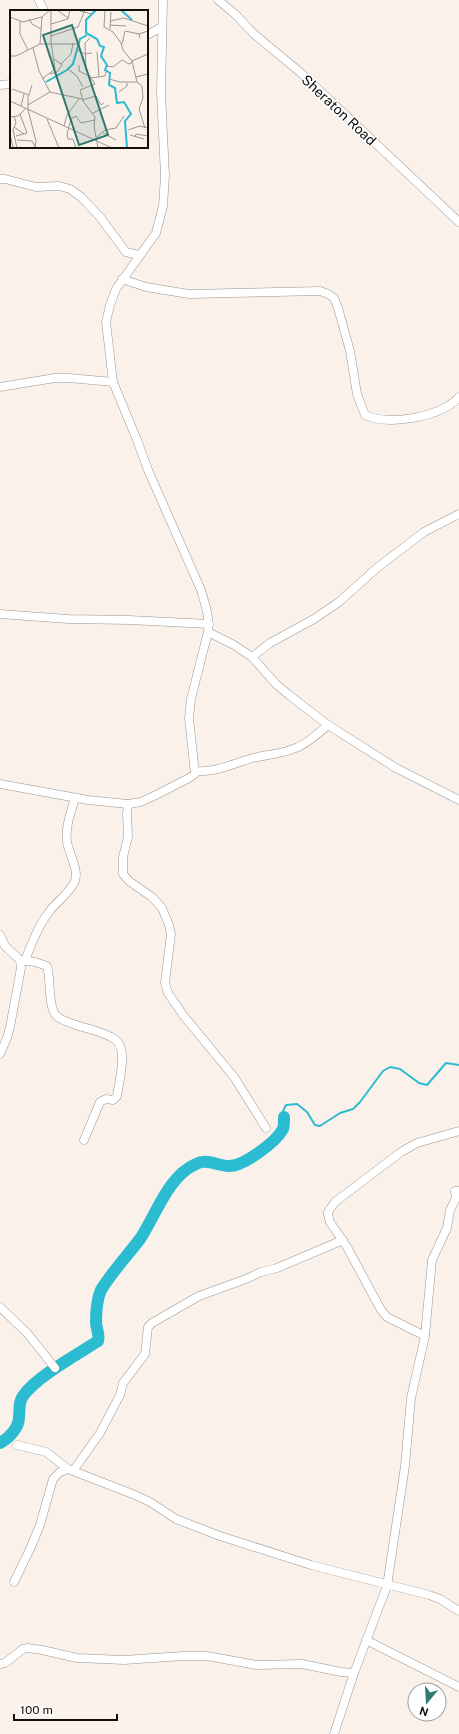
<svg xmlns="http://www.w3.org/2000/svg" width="459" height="1734" viewBox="0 0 459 1734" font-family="'Public Sans',sans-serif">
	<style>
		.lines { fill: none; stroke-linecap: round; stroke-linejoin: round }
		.stream { stroke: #2bbcd2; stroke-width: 2 }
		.river { stroke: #2bbcd2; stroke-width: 12 }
		.minor-casing { stroke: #9c958f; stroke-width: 9 }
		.minor { stroke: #fff; stroke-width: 8 }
		.labels { text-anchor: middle; stroke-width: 3; stroke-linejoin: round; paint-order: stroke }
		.street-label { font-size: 14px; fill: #12100d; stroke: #fff }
		.inset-river { fill: none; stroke: #2bbcd2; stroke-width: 2 }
		.inset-road { fill: none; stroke: #9d9792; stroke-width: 1 }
		.view { fill: #31786f; fill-opacity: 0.15; stroke: #31786f; stroke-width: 2 }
		.inset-edge { fill: none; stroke: #12100d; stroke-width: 2 }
	</style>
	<rect width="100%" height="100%" fill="#f9f1ea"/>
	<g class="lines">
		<!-- stream -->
		<path class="stream" d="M284,1117L283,1111L286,1105L297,1104L307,1112L315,1125L320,1126L340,1113L353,1109L360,1102L383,1071L390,1067L400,1069L419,1083L427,1085L446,1063L459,1065"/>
		<!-- river -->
		<path class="river" d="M0,1443C9,1438 19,1428 19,1417C20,1409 18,1403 23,1396C36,1377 78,1354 98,1341C100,1334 96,1329 96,1322C96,1311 97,1299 101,1290C112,1272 127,1256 140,1239C156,1215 168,1176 196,1164C207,1158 217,1166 229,1166C244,1166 276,1142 283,1129C284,1126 284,1121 284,1117"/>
		<defs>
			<g id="minor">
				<path d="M39,0L44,11"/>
				<path d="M218,0L235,14L254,34L301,73L459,222"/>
				<path d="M147,35L162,27"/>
				<path d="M0,85L11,84"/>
				<path d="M0,179H5L36,187L59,186L70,189L81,197L100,217L126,252L139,255"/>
				<path d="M122,279L146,287L189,294L320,291L328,294L334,298L338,308L350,351L357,394L365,415C390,426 441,417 459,397"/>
				<path d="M0,387L55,378H69L113,382"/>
				<path d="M0,614L68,619L129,620L209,624"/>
				<path d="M208,632L234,645L252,657L276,684L289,695L328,725L396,768L459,800"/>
				<path d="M252,657L270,643L314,619L339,602L378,567L424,532L459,514"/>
				<path d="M195,771C215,773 234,763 253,758C268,754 284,754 298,747C309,742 319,733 328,725"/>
				<path d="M0,784L88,800L128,804L141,802L158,794L189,778L195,774L189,718L191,699L208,632C210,617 205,604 201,590L148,470L137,440L113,382L106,322L110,305L116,289L156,233L163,206L165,176L161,92L163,0"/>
				<path d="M128,804L127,813L128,837L123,857V874L129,881L152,897L162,908L169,925L171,934L165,983L168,993L183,1015L234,1077L266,1128"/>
				<path d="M0,935L5,946L20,960L21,968L10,1027L7,1038L0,1054"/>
				<path d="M20,960L35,962L47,966C51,979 48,1004 55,1014C59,1020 66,1021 73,1024C86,1029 104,1031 116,1040C128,1049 119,1082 117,1096L113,1100L106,1099L100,1102L84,1140"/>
				<path d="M25,961C31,944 38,926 49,912C56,902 70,893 75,881C79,869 69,854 67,842C65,827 71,812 75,798"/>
				<path d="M0,1307L28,1334L55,1368"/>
				<path d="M425,1336L387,1317L381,1310L347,1247L330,1222L328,1215V1212L335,1202L401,1152L417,1143L459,1131"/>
				<path d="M17,1445L46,1452L68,1469L135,1495L150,1502L176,1519L220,1536L311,1565L429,1595L440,1599L459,1611"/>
				<path d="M73,1471L100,1433L120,1395L123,1383L145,1354L148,1327L152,1323L199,1296L246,1279L261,1272L277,1268L343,1240"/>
				<path d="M14,1582L31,1547L40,1525L53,1479L60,1472L68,1469"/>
				<path d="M366,1640L459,1687"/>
				<path d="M0,1664L5,1663L23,1649L28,1648L42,1650L77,1658L124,1660L183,1656H207L257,1665L302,1664L341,1672L354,1673"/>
				<path d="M334,1734L354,1673L387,1586L405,1466L411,1398L425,1336L432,1260L447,1228L450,1210L456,1198L455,1191H459"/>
			</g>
		</defs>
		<!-- minor casing -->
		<use href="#minor" class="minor-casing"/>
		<!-- minor -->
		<use href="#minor" class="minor"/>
	</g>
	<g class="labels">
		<!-- street labels -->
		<g class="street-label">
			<text transform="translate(339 110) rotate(43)" y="5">Sheraton Road</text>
		</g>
	</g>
	<!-- overview -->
	<g transform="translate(10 10)">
		<rect width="138" height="138" fill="#f9f1ea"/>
		<path class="inset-river" d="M86,0L76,10V23L87,29L90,36L94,37L91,46L97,55L95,60L100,63L99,75L105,78L107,93L114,92L121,104L115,111L117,138M111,0L122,10M57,60L63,54L70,29L77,25M36,72L57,60"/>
		<path class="inset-road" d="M47,0L58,8M67,0L81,4M95,0L94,17L103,22L111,33L113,40L122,51L127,72L132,76L133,88L129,99L135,118M0,7L13,12L32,7M19,9L22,14L31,19M10,11V24L18,40M100,11L114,8L138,16M41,14L58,9L60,0M100,15L116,16M100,19L101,2M41,26L68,17L75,0M80,28L75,33L76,60L85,74L70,80L73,91L85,107L84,116L88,138M130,28L129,24L138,21M30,34H67M112,34L115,21L129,24M23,38L29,61L40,82L72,89M66,39L75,44L82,43M87,42L89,66M0,46H6L30,34L32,7L40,0M122,51L138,44M51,54L61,44L63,33M69,55V61L77,65M97,56L103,57L112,50L119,54L123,52M58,59L67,66L73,77M40,64L47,62L52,55L44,49M126,67L138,64M80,68L95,66L96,62M32,69L45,59L41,32V0M99,69L110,72H127M2,79L19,85L22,75M109,82L117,76V73M18,85V100L26,131L25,138M72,90L86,86L91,95L94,93M0,91L102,138M18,95L40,82M11,96L14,84M83,103L99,95M4,106L6,113L3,120L7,138M0,107L8,106L15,99M37,109L49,138M54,116L57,105L69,89M4,117L14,124M118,120L130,116L138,118M93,123L106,130M0,124L3,138M120,125L134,129M6,126L17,123L10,104M87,127L95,120L106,118L114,106M125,127L126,124L138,126M7,130L22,131L25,137M66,138L63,129H58L57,124L61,109L66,106L71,113L85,110"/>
		<path class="view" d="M62,15L98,125L69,135L33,25Z"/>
		<rect width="138" height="138" class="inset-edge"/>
	</g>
	<!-- north arrow -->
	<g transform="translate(427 1702) rotate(198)"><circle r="19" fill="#ffffff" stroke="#a09f9e"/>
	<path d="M0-3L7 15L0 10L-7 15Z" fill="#31786f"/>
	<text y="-6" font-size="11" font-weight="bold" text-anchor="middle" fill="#12100d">N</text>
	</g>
	<!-- scale -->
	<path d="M14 1714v6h103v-6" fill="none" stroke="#12100d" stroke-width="2"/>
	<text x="20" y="1714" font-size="12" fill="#12100d" stroke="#ffffff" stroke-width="3" paint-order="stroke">100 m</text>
</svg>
